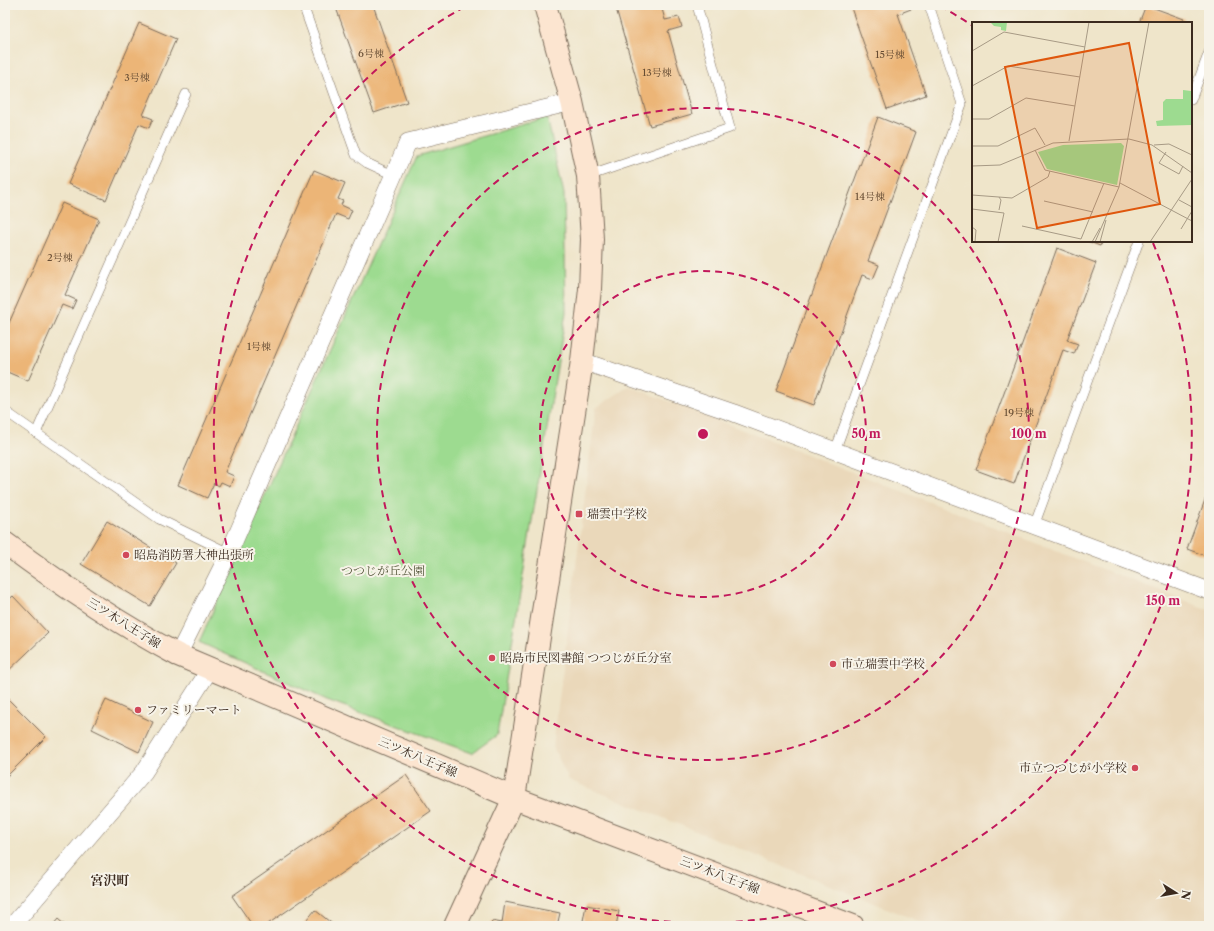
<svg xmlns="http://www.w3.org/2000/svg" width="1214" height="931" viewBox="0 0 1214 931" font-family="'Libre Caslon Text','Noto Serif JP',serif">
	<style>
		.built { fill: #ead8ba }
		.green { fill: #9ddb90; stroke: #6c8257 }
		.building { fill: #ecb577 }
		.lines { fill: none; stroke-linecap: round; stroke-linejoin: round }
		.lane-casing { stroke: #7a6b5a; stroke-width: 10 }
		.street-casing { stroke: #7a6b5a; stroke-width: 18 }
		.secondary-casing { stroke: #7a6b5a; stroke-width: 24 }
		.lane { stroke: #fff; stroke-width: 9 }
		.street { stroke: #fff; stroke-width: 17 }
		.secondary { stroke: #fce5d0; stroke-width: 22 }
		.ring { fill: none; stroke: #c2185b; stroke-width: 2; stroke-dasharray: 7 5 }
		.poi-dot { fill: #d1495b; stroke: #f7f3e8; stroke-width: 1.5 }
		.labels { text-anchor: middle; stroke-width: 4; stroke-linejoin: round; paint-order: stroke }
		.number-label { font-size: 10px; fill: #674d34 }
		.poi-label { font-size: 12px; fill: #3b2a1e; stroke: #f7f3e8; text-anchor: start }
		.park-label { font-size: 12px; fill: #54563a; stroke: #f7f3e8 }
		.street-label { font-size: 12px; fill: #3b2a1e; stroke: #f7f3e8 }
		.neighbourhood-label { font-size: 13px; font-weight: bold; fill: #3b2a1e; stroke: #f7f3e8 }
		.inset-road { fill: none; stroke: #a79a85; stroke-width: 1 }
		.view { fill: #df570d; fill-opacity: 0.15; stroke: #df570d; stroke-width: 2 }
		.inset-edge { fill: none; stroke: #3b2a1e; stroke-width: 2 }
		.centre { fill: #c2185b; stroke: #f7f3e8; stroke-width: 2 }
		.ring-label { font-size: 12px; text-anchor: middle; font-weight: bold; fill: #c2185b; stroke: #f7f3e8; stroke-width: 4; stroke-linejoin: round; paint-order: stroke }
	</style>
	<rect width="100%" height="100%" fill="#f7f3e8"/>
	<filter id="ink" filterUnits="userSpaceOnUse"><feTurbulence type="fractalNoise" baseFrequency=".025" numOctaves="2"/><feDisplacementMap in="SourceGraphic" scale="8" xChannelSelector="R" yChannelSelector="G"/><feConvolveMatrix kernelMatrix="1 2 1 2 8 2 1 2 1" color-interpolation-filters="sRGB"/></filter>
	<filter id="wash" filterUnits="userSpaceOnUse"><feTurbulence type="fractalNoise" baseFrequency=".012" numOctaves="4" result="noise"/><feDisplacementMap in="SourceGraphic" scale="16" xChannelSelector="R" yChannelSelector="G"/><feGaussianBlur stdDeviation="0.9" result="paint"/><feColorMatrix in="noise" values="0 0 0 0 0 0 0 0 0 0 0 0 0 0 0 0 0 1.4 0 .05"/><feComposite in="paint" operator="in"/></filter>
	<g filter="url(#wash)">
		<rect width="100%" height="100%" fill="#efe5ca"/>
		<!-- built -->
		<path class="built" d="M629,386L1209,610V926H931L569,780L553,747L596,408Z"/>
		<!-- green -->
		<path class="green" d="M547,117L564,194L566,312L497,735L472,753L327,700L199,642L417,156Z"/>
		<g id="blocks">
			<!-- building -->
			<g class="building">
				<path d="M335,5H373L407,102L374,113Z"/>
				<path d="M615,5H661L665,20L679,17L682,27L668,31L692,114L650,126Z"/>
				<path d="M850,5H910L911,9L898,14L926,95L887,109Z"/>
				<path d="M1146,5L1184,19L1183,23H1139Z"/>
				<path d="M139,23L176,39L143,115L153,119L149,128L139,124L106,200L68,184Z"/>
				<path d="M878,117L916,132L868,261L879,265L873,279L862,275L814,405L776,391Z"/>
				<path d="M314,170L345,183L338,199L343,201L341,205L352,210L348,219L336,214L225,472L234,476L230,486L221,482L219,486L214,483L207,498L178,485Z"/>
				<path d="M62,203L99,219L65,295L76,300L72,309L62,305L28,381L5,371V332Z"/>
				<path d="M1087,241H1102L1100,246Z"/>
				<path d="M1057,248L1096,263L1067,340L1078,344L1074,354L1063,350L1014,484L976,470Z"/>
				<path d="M1209,489V557L1187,549Z"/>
				<path d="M107,521L176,563L150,606L81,564Z"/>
				<path d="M13,596L48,633L5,674V603Z"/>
				<path d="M5,696L46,737L7,776L5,774Z"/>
				<path d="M106,700L153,722L139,752L92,729Z"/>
				<path d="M406,775L431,811L265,926H253L232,896Z"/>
				<path d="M505,902L560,913L557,926H491L492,921L502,923Z"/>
				<path d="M586,905L619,911L616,926H582Z"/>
				<path d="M315,910L335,926H302Z"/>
				<path d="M58,919L66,926H52Z"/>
			</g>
		</g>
	</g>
	<g filter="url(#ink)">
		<use href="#blocks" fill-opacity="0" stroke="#7a6b5a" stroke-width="1"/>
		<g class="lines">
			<defs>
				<g id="lane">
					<path d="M303,5L356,155L367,163L393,175"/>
					<path d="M1191,100L1209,52"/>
					<path d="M588,176L730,128L697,5"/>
					<path d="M5,411L159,519L229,553"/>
					<path d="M36,433L186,94"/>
					<path d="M835,451L962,104L929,5"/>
					<path d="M1034,526L1139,241"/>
				</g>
				<g id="street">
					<path d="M582,361L734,413L1209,591"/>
					<path d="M178,655L229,553L408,142L572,102"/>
					<path d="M12,926L144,772L210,669"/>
				</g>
				<g id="secondary">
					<path d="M5,543C60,584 117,623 178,655L514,798L853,926"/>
					<path d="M455,926L514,798L582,361L590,289L592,239L588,176L572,102L545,5"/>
				</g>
			</defs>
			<!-- lane casing -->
			<use href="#lane" class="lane-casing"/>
			<!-- street casing -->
			<use href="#street" class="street-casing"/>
			<!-- secondary casing -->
			<use href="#secondary" class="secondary-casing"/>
			<!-- lane -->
			<use href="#lane" class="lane"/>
			<!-- street -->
			<use href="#street" class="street"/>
			<!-- secondary -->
			<use href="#secondary" class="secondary"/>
		</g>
	</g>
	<!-- distance rings -->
	<g class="ring">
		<circle cx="703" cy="434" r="163"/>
		<circle cx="703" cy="434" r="326"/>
		<path d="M940 6A489 489 0 0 1 973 26M1153 243A489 489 0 1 1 466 6"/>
	</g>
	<!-- markers -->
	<g class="poi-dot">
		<rect x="575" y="510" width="8" height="8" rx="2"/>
		<circle cx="126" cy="555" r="4"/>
		<circle cx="492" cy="658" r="4"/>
		<circle cx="833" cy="664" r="4"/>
		<circle cx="138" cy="710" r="4"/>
		<circle cx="1135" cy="768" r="4"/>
	</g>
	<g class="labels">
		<!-- number labels -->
		<g class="number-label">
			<text x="371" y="57">6号棟</text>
			<text x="890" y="58">15号棟</text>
			<text x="657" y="76">13号棟</text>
			<text x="137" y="81">3号棟</text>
			<text x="870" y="200">14号棟</text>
			<text x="60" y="261">2号棟</text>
			<text x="259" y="350">1号棟</text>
			<text x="1019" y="416">19号棟</text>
		</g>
		<!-- poi labels -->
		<g class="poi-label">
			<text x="587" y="518">瑞雲中学校</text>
			<text x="134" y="559">昭島消防署大神出張所</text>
			<text x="500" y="662">昭島市民図書館 つつじが丘分室</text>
			<text x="841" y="668">市立瑞雲中学校</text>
			<text x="146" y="714">ファミリーマート</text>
			<text x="1127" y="772" text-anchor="end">市立つつじが小学校</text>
		</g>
		<!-- park labels -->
		<g class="park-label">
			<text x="383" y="575">つつじが丘公園</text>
		</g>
		<!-- street labels -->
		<g class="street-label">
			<text transform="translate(124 623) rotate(32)" y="4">三ツ木八王子線</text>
			<text transform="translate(418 757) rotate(23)" y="4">三ツ木八王子線</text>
			<text transform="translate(720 875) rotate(21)" y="4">三ツ木八王子線</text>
		</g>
		<!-- neighbourhood labels -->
		<g class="neighbourhood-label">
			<text x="110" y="885">宮沢町</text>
		</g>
	</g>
	<!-- overview -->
	<g transform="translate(972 22)">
		<rect width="220" height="220" fill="#efe5ca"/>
		<path d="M18,0H35L34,9L29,8V5L22,4ZM211,68L219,69L220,103L185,104L184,99L191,98V80L194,77H211ZM149,121L152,124L145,163L75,147L66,130L91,123Z" fill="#9ddb90"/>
		<path class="inset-road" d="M0,29L32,10L113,25M0,64L36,44L108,55M0,97H17L54,76L103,84M97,119L117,0M182,123L197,122L220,133M0,124H26L63,106L73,123M63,128L73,148L147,165M194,130L187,141L207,152L211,144M0,144L28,143L81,121L157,117L180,123L220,151M148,161L220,199M0,173L40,176L76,155L78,149M207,178L220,185M72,179L121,190M0,187L32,191L26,220M27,188L29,178L27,175M50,204L109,217L132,161M0,205L4,208L3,220M209,207L220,189M120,220L128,206M123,220L147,165L177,0M128,220L134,198M178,220L220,157"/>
		<path class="view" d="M157,21L188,182L65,206L33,45Z"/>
		<rect width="220" height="220" class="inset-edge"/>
	</g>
	<circle cx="703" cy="434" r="6" class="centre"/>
	<g class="ring-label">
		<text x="866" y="438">50 m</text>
		<text x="1029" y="438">100 m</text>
		<text x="1163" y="605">150 m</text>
	</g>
	<!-- margin -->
	<rect width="1214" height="931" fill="none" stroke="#f7f3e8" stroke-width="20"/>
	<!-- north arrow -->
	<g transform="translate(1176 893) rotate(101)" stroke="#f7f3e8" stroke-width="3" paint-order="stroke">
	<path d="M0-3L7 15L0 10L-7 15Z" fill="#3b2a1e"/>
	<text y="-6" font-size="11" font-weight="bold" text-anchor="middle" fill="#3b2a1e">N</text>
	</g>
</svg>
